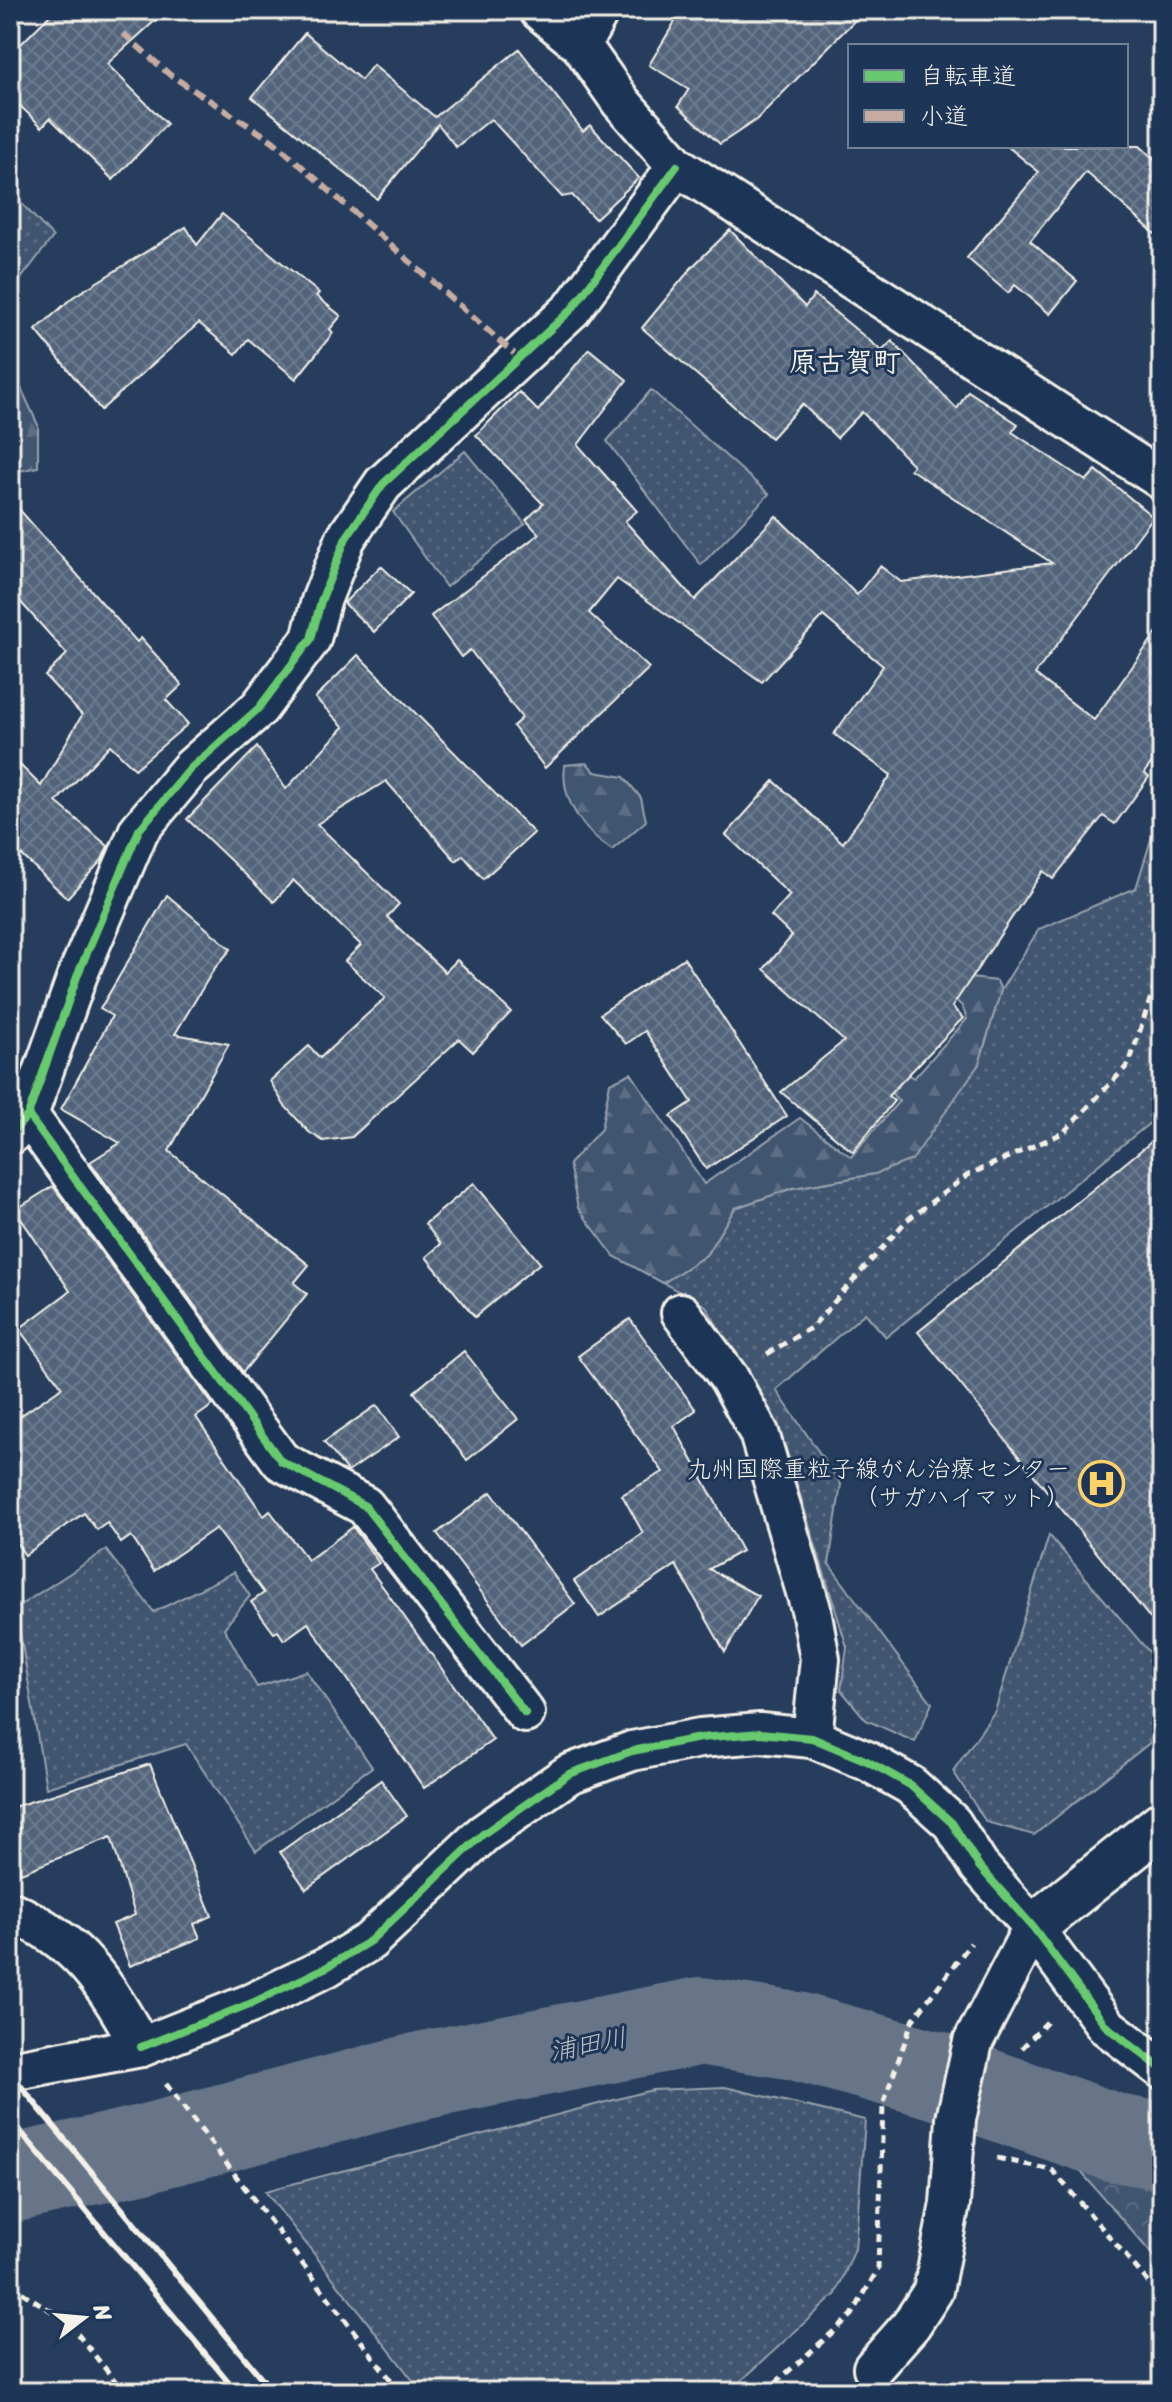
<svg xmlns="http://www.w3.org/2000/svg" width="1172" height="2402" viewBox="0 0 1172 2402" font-family="Sriracha,'Klee One',sans-serif">
	<style>
		.grass { fill: url(#grass-dots); stroke: #9aa2ac; stroke-width: 2 }
		.forest { fill: url(#forest-firs); stroke: #9aa2ac; stroke-width: 2 }
		.park { fill: url(#park-crowns); stroke: #9aa2ac; stroke-width: 2 }
		.lines { fill: none; stroke-linecap: round; stroke-linejoin: round }
		.river { stroke: #677588; stroke-width: 88 }
		.building { fill: url(#building-cross-hatch); stroke: #f4f1e8; stroke-width: 2 }
		.minor-casing { stroke: #f4f1e8; stroke-width: 44 }
		.tertiary-casing { stroke: #f4f1e8; stroke-width: 50 }
		.path { stroke: #f4f1e8; stroke-width: 5; stroke-dasharray: 8 6; stroke-linecap: butt }
		.minor { stroke: #1d3557; stroke-width: 38 }
		.tertiary { stroke: #1d3557; stroke-width: 44 }
		.rail { stroke: #f4f1e8; stroke-width: 6 }
		.quiet { stroke: #c7aca2; stroke-width: 6; stroke-dasharray: 12 6; stroke-linecap: butt }
		.cycleway-casing { stroke: #1d3557; stroke-width: 13 }
		.cycleway { stroke: #67ca6e; stroke-width: 8 }
		.labels { text-anchor: middle; stroke-width: 6; stroke-linejoin: round; paint-order: stroke }
		.poi-label { font-size: 24px; fill: #f4f1e8; stroke: #1d3557; text-anchor: end }
		.water-label { font-size: 26px; font-style: italic; fill: #bcbfc2; stroke: #1d3557 }
		.quarter-label { font-size: 28px; font-weight: bold; fill: #f4f1e8; stroke: #1d3557 }
	</style>
	<defs>
		<pattern id="grass-dots" width="8" height="8" patternUnits="userSpaceOnUse" patternTransform="scale(2)"><rect width="8" height="8" fill="#40546f"/><path d="M2 2h.1M6 6h.1" fill="none" stroke="#5c6d84" stroke-width="1.8" stroke-linecap="round"/></pattern>
		<pattern id="forest-firs" width="22" height="20" patternUnits="userSpaceOnUse" patternTransform="scale(2)"><rect width="22" height="20" fill="#40546f"/><path d="M5 1l3.5 6h-7zM16 11l3.5 6h-7z" fill="#5c6d84"/></pattern>
		<pattern id="park-crowns" width="20" height="18" patternUnits="userSpaceOnUse" patternTransform="scale(2)"><rect width="20" height="18" fill="#40546f"/><path d="M2 6a3 3 0 1 1 6 0M12 15a3 3 0 1 1 6 0" fill="none" stroke="#5c6d84"/></pattern>
		<pattern id="building-cross-hatch" width="8" height="8" patternUnits="userSpaceOnUse" patternTransform="scale(2)"><rect width="8" height="8" fill="#52647b"/><path d="M0 0l8 8M0 8l8-8" fill="none" stroke="#6c7b8e"/></pattern>
	</defs>
	<rect width="100%" height="100%" fill="#263d5d"/>
	<filter id="ink" filterUnits="userSpaceOnUse"><feTurbulence type="fractalNoise" baseFrequency=".0125" numOctaves="2"/><feDisplacementMap in="SourceGraphic" scale="16" xChannelSelector="R" yChannelSelector="G"/><feConvolveMatrix kernelMatrix="1 2 1 2 8 2 1 2 1" color-interpolation-filters="sRGB"/></filter>
	<g filter="url(#ink)">
		<!-- grass -->
		<g class="grass">
			<path d="M10,191L53,237L10,293Z"/>
			<path d="M651,390L769,494L701,565L607,441Z"/>
			<path d="M465,451L525,524L446,587L393,512Z"/>
			<path d="M1162,804V1113L886,1337L865,1313L776,1390L841,1484L829,1564L932,1703L915,1742L866,1720L841,1690L847,1647L785,1446L706,1306L663,1283L706,1255L735,1208L793,1188L875,1174L947,1105L979,1064L1001,990L1039,929L1136,888Z"/>
			<path d="M1049,1535L1162,1667V1733L1034,1835L986,1822L953,1771L995,1711Z"/>
			<path d="M106,1550L154,1612L234,1572L250,1596L224,1628L257,1687L306,1671L372,1767L256,1851L186,1744L46,1788L16,1608Z"/>
			<path d="M725,2087L865,2120L855,2249L836,2294L729,2392H422L265,2191L652,2090Z"/>
		</g>
		<!-- forest -->
		<g class="forest">
			<path d="M10,376L17,379L38,425V467L10,473Z"/>
			<path d="M587,763L595,772L624,777L641,798L646,821L612,850C584,832 560,800 565,765Z"/>
			<path d="M961,977L997,981L1001,990L979,1064L912,1160L875,1174L793,1188L735,1208L706,1255L663,1283L614,1256L578,1208L569,1164L601,1129L610,1083L631,1073L704,1184L800,1118L851,1157L899,1101L889,1091L905,1073L914,1078L967,1019L962,1006L943,989Z"/>
		</g>
		<!-- park -->
		<path class="park" d="M1070,2159L1106,2165L1162,2188V2266Z"/>
		<g class="lines">
			<!-- river -->
			<path class="river" d="M10,2179L139,2150L425,2075L701,2021L796,2036L936,2075L1116,2138L1162,2146"/>
		</g>
		<!-- building -->
		<g class="building">
			<path d="M55,10H167L107,64L167,124L113,180L50,118L42,127L10,96V55Z"/>
			<path d="M682,10H865L756,120L720,144L678,106L689,89L649,65Z"/>
			<path d="M305,33L361,80L373,65L435,117L519,49L583,131L590,125L639,178L595,219L572,195L562,197L491,119L456,147L438,124L377,199L252,97Z"/>
			<path d="M1007,146H1140L1162,166V240L1086,172L1030,241L1077,281L1050,314L1015,285L1008,293L967,258L1039,172Z"/>
			<path d="M222,214L319,293L316,296L341,316L330,329L333,333L296,379L248,339L236,354L199,323L101,410L36,330L73,297L186,227L197,245Z"/>
			<path d="M730,230L805,307L814,295L882,351L892,341L957,409L968,391L1018,424L1012,432L1086,481L1096,470L1153,517L1035,674L1094,720L1162,625V749L1144,773L1149,777L1115,824L1103,816L1053,879L1043,871L952,1007L963,1018L888,1096L894,1101L853,1152L781,1092L844,1041L764,969L792,936L771,916L790,895L726,835L774,781L843,843L891,775L834,734L883,666L823,616L762,682L617,579L589,613L649,668L545,768L513,726L522,718L470,650L461,657L431,616L539,534L526,520L543,504L476,435L519,392L538,411L589,349L627,380L578,445L637,511L625,521L695,600L776,516L857,595L880,566L901,582L1052,563L910,469L913,465L862,412L837,438L802,404L771,438L642,328L693,266Z"/>
			<path d="M10,499L137,642L141,638L182,685L166,700L188,724L135,769L110,745L56,802L108,846L102,860L67,898L10,844V755L41,786L82,715L45,676L67,654L10,590Z"/>
			<path d="M381,566L411,594L374,632L344,603Z"/>
			<path d="M358,655L534,833L483,879L463,855L456,861L386,781L317,824L399,904L387,917L445,972L457,960L511,1012L473,1052L459,1039L352,1137L323,1141L309,1132L284,1105L270,1081L309,1046L320,1058L385,998L345,961L361,945L293,880L274,902L187,819L257,747L286,789L344,727L315,698Z"/>
			<path d="M167,895L231,949L214,969L175,1034L229,1044L169,1151L309,1265L294,1283L307,1294L243,1372L90,1162L120,1143L61,1109L112,1016L100,1009Z"/>
			<path d="M684,958L787,1116L706,1169L671,1116L692,1102L645,1031L626,1044L600,1014Z"/>
			<path d="M1162,1133V1633L918,1332Z"/>
			<path d="M474,1183L540,1263L475,1317L426,1257L441,1244L425,1224Z"/>
			<path d="M53,1186L213,1405L196,1417L264,1516L270,1511L308,1560L353,1527L379,1563L370,1569L493,1740L424,1788L308,1623L284,1640L278,1631L274,1633L251,1602L264,1593L216,1528L154,1571L131,1536L121,1543L107,1523L97,1530L84,1513L25,1555L10,1534V1423L62,1387L19,1329L70,1291L15,1210Z"/>
			<path d="M630,1319L696,1410L674,1426L742,1551L709,1569L758,1596L725,1652L676,1565L599,1617L574,1581L643,1533L622,1495L663,1472L578,1356Z"/>
			<path d="M464,1351L518,1419L467,1460L414,1392Z"/>
			<path d="M377,1405L399,1437L348,1472L324,1442Z"/>
			<path d="M491,1492L575,1604L521,1645L437,1533Z"/>
			<path d="M150,1764L212,1916L194,1924L200,1938L130,1966L113,1924L135,1915L111,1837L21,1873L10,1843V1808Z"/>
			<path d="M381,1780L407,1816L306,1889L280,1852Z"/>
		</g>
		<g class="lines">
			<defs>
				<g id="minor">
					<path d="M539,10L581,45L621,102L677,166L1162,480"/>
					<path d="M581,45L600,10"/>
					<path d="M28,1115L281,1461L365,1506L525,1713"/>
					<path d="M10,1135L28,1115L78,974L139,830L190,769L259,708L311,639L321,601L346,538L383,484L572,309L677,166"/>
					<path d="M681,1313L729,1378L759,1433L811,1609L820,1659L812,1738"/>
					<path d="M10,1911C81,1942 104,1982 141,2047L10,2071"/>
					<path d="M141,2047L252,2003L327,1967L370,1941L483,1834L569,1774L632,1751L700,1738L760,1733L812,1738L867,1761L910,1785L952,1823L979,1866L1033,1927L1106,2026L1162,2069"/>
					<path d="M873,2368L911,2325L933,2291L950,2204L956,2119L973,2042L1033,1927"/>
				</g>
				<path id="tertiary" d="M1033,1927L1162,1824"/>
			</defs>
			<!-- minor casing -->
			<use href="#minor" class="minor-casing"/>
			<!-- tertiary casing -->
			<use href="#tertiary" class="tertiary-casing"/>
			<!-- path -->
			<g class="path">
				<path d="M767,1354L812,1327L907,1220L968,1175L1063,1133L1129,1064L1162,963"/>
				<path d="M1022,2048L1048,2021"/>
				<path d="M166,2084L400,2392"/>
				<path d="M997,2158L1052,2170L1162,2298"/>
				<path d="M10,2285L67,2321L124,2392"/>
				<path d="M765,2392L852,2315L878,2269L883,2105L912,2021L971,1943"/>
			</g>
			<!-- minor -->
			<use href="#minor" class="minor"/>
			<!-- tertiary -->
			<use href="#tertiary" class="tertiary"/>
			<!-- rail -->
			<g class="rail">
				<path d="M10,2073L273,2392"/>
				<path d="M10,2119L237,2392"/>
			</g>
			<!-- quiet -->
			<path class="quiet" d="M123,33L170,75L273,141L519,358"/>
			<defs>
				<g id="cycleway">
					<path d="M28,1115L281,1461L365,1506L525,1713"/>
					<path d="M10,1135L28,1115L78,974L139,830L190,769L259,708L311,639L321,601L346,538L383,484L572,309L677,166"/>
					<path d="M141,2047L252,2003L327,1967L370,1941L483,1834L569,1774L632,1751L700,1738L760,1733L812,1738L867,1761L910,1785L952,1823L979,1866L1033,1927L1106,2026L1162,2069"/>
				</g>
			</defs>
			<!-- cycleway casing -->
			<use href="#cycleway" class="cycleway-casing"/>
			<!-- cycleway -->
			<use href="#cycleway" class="cycleway"/>
		</g>
	</g>
	<!-- icons -->
	<defs>
		<symbol id="hospital-ring" viewBox="-11 -11 22 22"><circle r="9.5" fill="#1d3557" stroke="#ffd166" stroke-width="1.5"/><path d="M-5-5h3v3.5h4V-5h3V5h-3V1.5h-4V5h-3Z" fill="#ffd166"/></symbol>
	</defs>
	<g fill-rule="evenodd">
		<use href="#hospital-ring" x="1076" y="1458" width="51" height="51"/>
	</g>
	<g class="labels">
		<!-- poi labels -->
		<g class="poi-label">
			<text x="1070" y="1477">九州国際重粒子線がん治療センター<tspan x="1070" dy="28">（サガハイマット）</tspan></text>
		</g>
		<!-- water labels -->
		<g class="water-label">
			<text transform="translate(588 2044) rotate(-11)" y="9">浦田川</text>
		</g>
		<!-- quarter labels -->
		<g class="quarter-label">
			<text x="845" y="371">原古賀町</text>
		</g>
	</g>
	<!-- margin -->
	<rect width="1172" height="2402" fill="none" stroke="#1d3557" stroke-width="40"/>
	<rect x="20" y="20" width="1132" height="2362" fill="none" stroke="#f4f1e8" stroke-width="3" filter="url(#ink)"/>
	<!-- legend -->
	<rect x="848" y="44" width="280" height="104" fill="#1d3557" stroke="#738091" stroke-width="2"/>
	<rect x="864" y="70" width="40" height="12" fill="#67ca6e" stroke="#738091" stroke-width="2"/>
	<text x="920" y="84" font-size="24" fill="#f4f1e8">自転車道</text>
	<rect x="864" y="110" width="40" height="12" fill="#c7aca2" stroke="#738091" stroke-width="2"/>
	<text x="920" y="124" font-size="24" fill="#f4f1e8">小道</text>
	<!-- north arrow -->
	<g transform="translate(84 2318) rotate(74)" stroke="#1d3557" stroke-width="6" paint-order="stroke">
	<path d="M0-6L14 30L0 20L-14 30Z" fill="#f4f1e8"/>
	<text y="-12" font-size="22" font-weight="bold" text-anchor="middle" fill="#f4f1e8">N</text>
	</g>
</svg>
